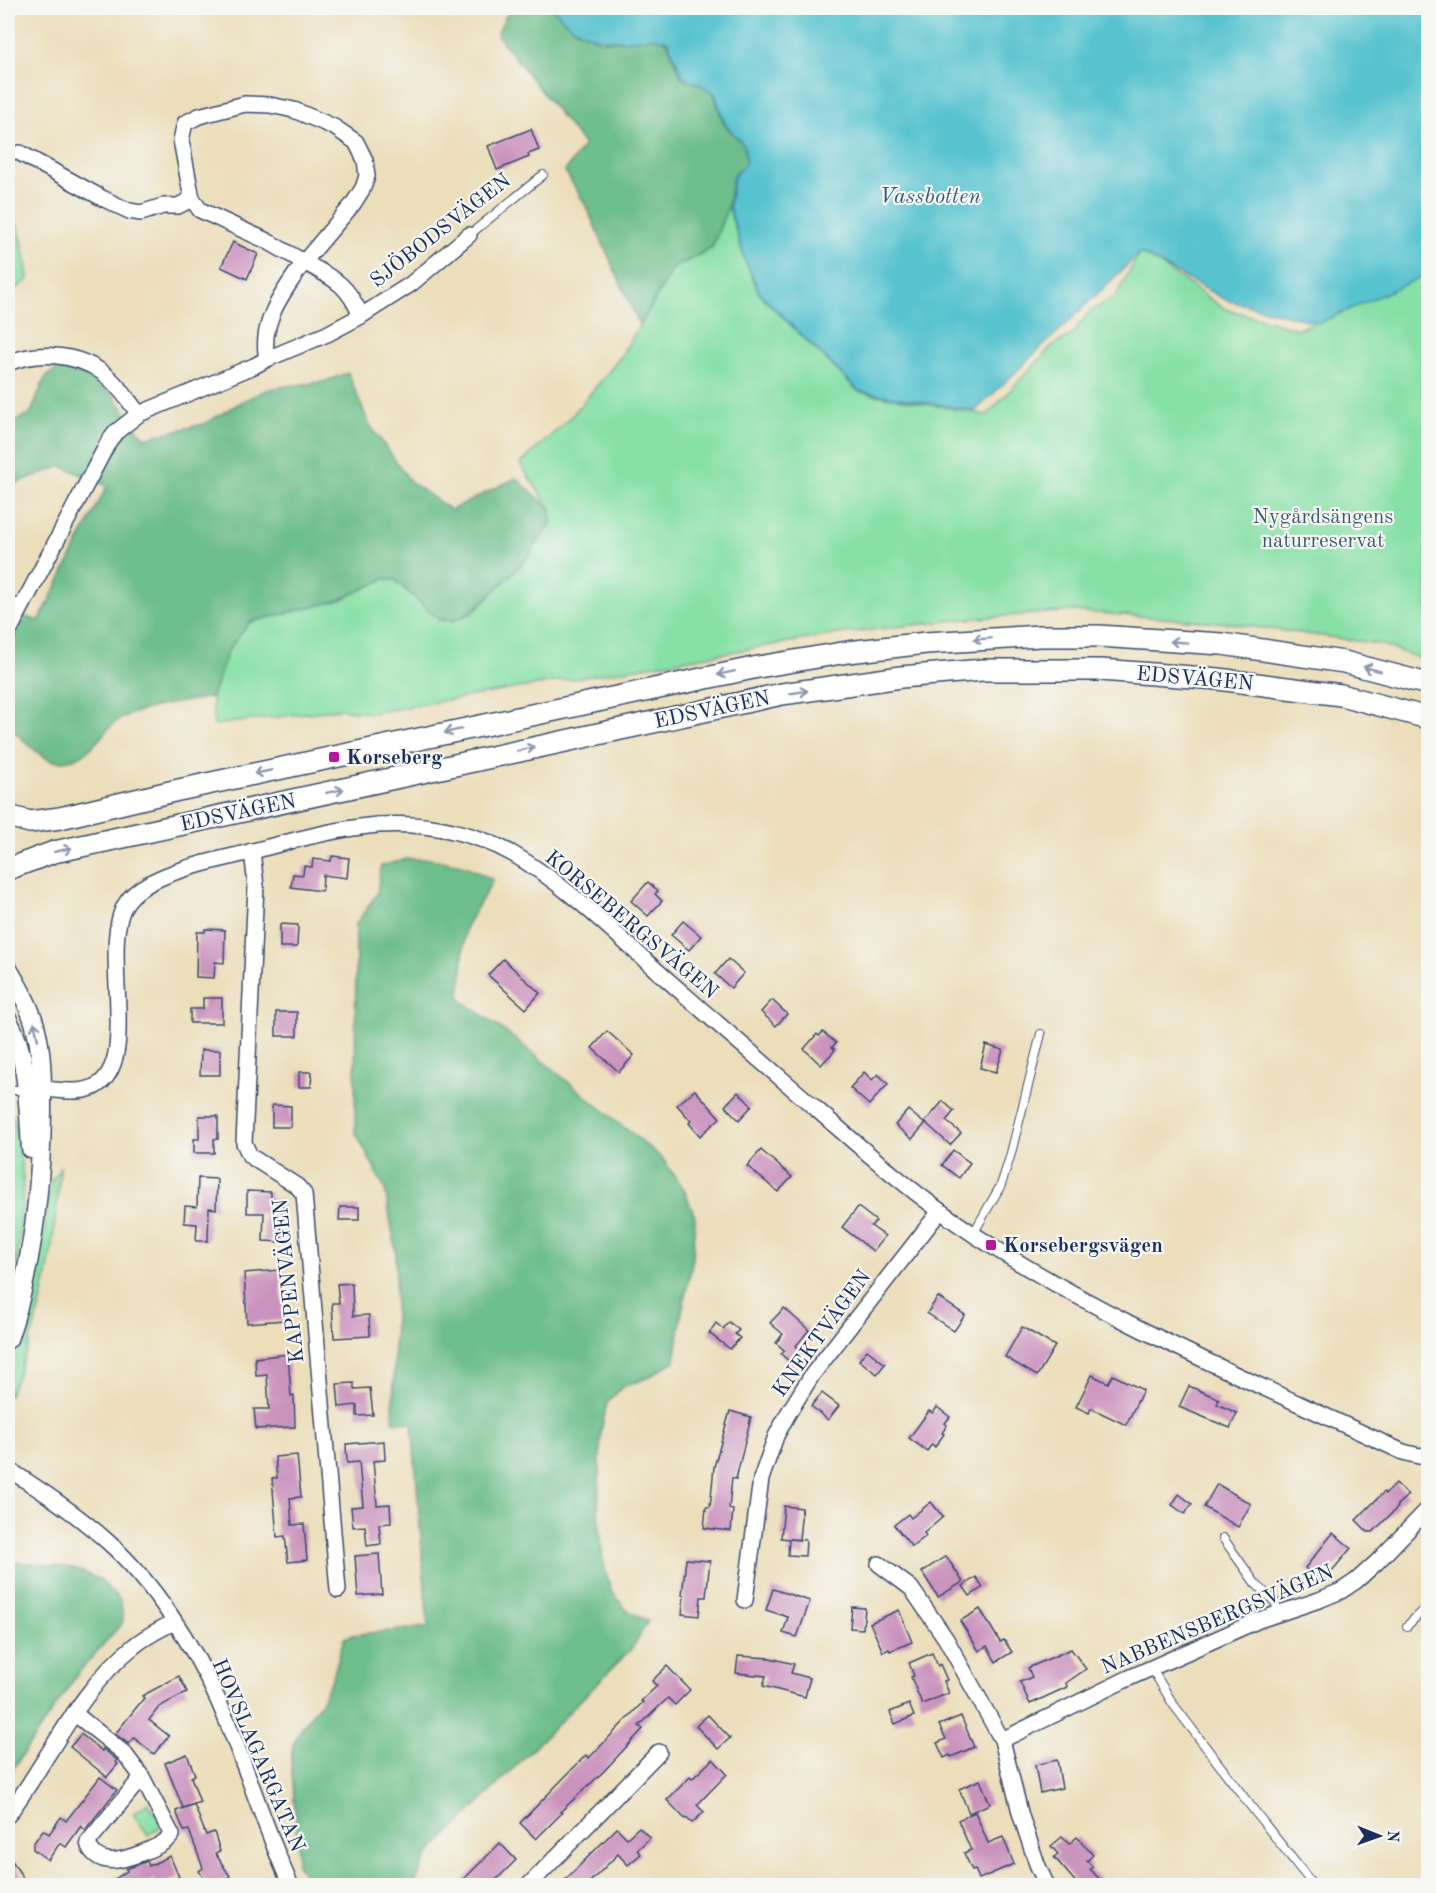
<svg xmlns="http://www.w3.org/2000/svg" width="1436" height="1893" viewBox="0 0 1436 1893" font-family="'Old Standard TT',serif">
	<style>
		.green { fill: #87e0a6; stroke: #518882; stroke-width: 1.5 }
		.forest { fill: #6dbe8b; stroke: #447674; stroke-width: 1.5 }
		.water { fill: #57c3cf; stroke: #397996; stroke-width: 1.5 }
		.building { fill: #ca93be }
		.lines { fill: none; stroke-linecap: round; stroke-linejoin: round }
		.service-casing { stroke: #3a496c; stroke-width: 10 }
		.minor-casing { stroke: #3a496c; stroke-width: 18 }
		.tertiary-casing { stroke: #3a496c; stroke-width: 21 }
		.secondary-casing { stroke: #3a496c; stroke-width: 24 }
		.service { stroke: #fff; stroke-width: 8 }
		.minor { stroke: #fff; stroke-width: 15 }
		.tertiary { stroke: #fff; stroke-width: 18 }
		.secondary { stroke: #fff; stroke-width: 21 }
		.oneway { stroke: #8d97ae }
		.poi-dot { fill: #b5179e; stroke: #f6f6f2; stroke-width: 2 }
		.labels { text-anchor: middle; stroke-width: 4.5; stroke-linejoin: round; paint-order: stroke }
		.street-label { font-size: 21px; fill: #1b2f5e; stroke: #f6f6f2 }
		.park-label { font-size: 21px; fill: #365b70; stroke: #f6f6f2 }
		.poi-label { font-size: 21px; font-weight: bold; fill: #1b2f5e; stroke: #f6f6f2; text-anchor: start }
		.water-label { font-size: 22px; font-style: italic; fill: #2d5b80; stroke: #f6f6f2 }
	</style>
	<rect width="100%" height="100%" fill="#f6f6f2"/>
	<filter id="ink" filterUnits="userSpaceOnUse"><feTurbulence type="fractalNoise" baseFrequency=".0167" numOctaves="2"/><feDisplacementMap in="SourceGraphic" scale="12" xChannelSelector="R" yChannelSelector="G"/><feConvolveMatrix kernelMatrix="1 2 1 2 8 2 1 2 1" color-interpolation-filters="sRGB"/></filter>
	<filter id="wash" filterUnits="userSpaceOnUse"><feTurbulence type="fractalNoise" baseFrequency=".008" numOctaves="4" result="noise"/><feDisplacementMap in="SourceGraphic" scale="24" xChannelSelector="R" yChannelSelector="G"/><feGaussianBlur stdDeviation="1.35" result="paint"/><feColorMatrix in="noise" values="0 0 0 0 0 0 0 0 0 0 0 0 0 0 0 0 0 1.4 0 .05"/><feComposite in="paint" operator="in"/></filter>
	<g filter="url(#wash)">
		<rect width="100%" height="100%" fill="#ecdebb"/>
		<!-- green -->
		<g class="green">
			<path d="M8,204C22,230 25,251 28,280L8,294Z"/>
			<path d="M728,206L745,260L760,295L859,392L987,415L1053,345L1072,335L1089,312L1115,297L1140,253L1156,262L1225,309L1299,329L1428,272V661L1379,644L1228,623L1072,611L955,620L837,634L372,713L339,709L214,725L212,697L228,650L250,622L340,600L384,579L395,580L439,620L453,621L472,613L524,562L551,523V509L520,464L570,418L619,359L651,307L672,269L712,248Z"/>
			<path d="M8,1109L14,1120L23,1177L21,1225L17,1261L8,1305Z"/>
			<path d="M60,1166C60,1181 58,1196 56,1212C50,1275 35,1339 8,1397V1371L29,1305L40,1255L51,1181L57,1174Z"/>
			<path d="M148,1803L163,1825L148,1835L133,1814Z"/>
		</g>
		<!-- forest -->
		<g class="forest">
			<path d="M513,8H548L555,11L575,29L601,41L636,40L657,36L667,42L681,76L691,82L700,84L714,94L724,124L744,145L746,162L733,176L728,206L712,247L672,269L640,326L584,202L565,171L584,145L497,35L504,19Z"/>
			<path d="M57,368L88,377L113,395L144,438L204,424L247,399L267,390L286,386L323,382L348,373L369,424L410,481L451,510L516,478L551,509V523L524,562L472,612L453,621L438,619L395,580L384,579L340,600L250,622L228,650L212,697C184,702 152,705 126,716C110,723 104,735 92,747C82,757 65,765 50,760C36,754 18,735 8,725V611L39,621L107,486L62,466L8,486V425L31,413L45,378Z"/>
			<path d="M406,859H432L466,866L493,880L465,928L460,999L518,1041L662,1158L684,1189L695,1217L693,1258L682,1311L675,1361L647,1378L622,1387L607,1403L601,1431L598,1508L603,1562L611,1590L625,1609L648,1621L633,1647L428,1855L414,1885H310L297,1864L298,1848L291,1761L293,1745L302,1727L321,1702L333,1677L344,1638L353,1635L428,1627L412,1423L393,1421L396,1252L385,1189L355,1131L356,924L377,894L381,866Z"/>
			<path d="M19,1562L72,1568L99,1579L121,1601L123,1622L79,1672L8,1776V1563Z"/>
		</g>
		<!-- water -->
		<path class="water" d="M553,8H1428V274L1319,323L1226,300L1140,253L975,411L859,391L760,294L745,260L729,206L734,176L746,162L744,145L725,124L715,94L700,84L691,82L682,75L668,41C654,35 650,39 636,40C604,43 573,35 553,8Z"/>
		<g id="blocks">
			<!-- building -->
			<g class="building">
				<path d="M531,129L539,150L528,154L529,157L497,170L488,146Z"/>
				<path d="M233,242L258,254L247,279L221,267Z"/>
				<path d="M332,856L349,858L347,878L323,875L322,891L291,887L293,874L303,875L304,866L312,867L313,859L331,861Z"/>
				<path d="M648,882L658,891L655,894L662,901L648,916L631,901Z"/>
				<path d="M683,921L701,936L689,950L671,935Z"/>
				<path d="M280,924L298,925L297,947H280Z"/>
				<path d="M205,929L225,930L224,963L215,962L214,978L196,977L197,932H205Z"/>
				<path d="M503,959L540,993L526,1009L488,975Z"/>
				<path d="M728,959L744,973L731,988L715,974Z"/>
				<path d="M203,998H222V1023H190V1009H203Z"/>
				<path d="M772,1000L787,1014L776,1026L761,1012Z"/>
				<rect x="276" y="1012" width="21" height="24"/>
				<path d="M607,1031L634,1055L619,1072L592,1048Z"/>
				<path d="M823,1032L836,1043L832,1047L835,1050L821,1065L804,1049L817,1034L819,1036Z"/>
				<path d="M986,1045L1003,1050L996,1072L980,1068Z"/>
				<path d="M201,1050H220V1075H200Z"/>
				<path d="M299,1072H312L311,1087H299Z"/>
				<path d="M864,1072L872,1080L878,1074L888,1084L869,1105L850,1088Z"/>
				<path d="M695,1090L720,1118L700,1136L689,1123L691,1121L677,1105Z"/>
				<path d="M738,1092L752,1106L739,1120L725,1106Z"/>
				<path d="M943,1101L954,1111L946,1121L961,1133L950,1145L925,1122Z"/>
				<path d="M272,1105L291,1106V1127H272Z"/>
				<path d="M908,1110L925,1124L912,1139L895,1125Z"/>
				<path d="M199,1116H218V1139H214V1153H194V1139H199Z"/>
				<path d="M761,1150L792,1177L778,1192L747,1166Z"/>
				<path d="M953,1150L970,1163L959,1178L942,1165Z"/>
				<path d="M198,1178L217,1179L216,1209L209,1208L208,1241H196L197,1224L184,1223L185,1206L197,1207Z"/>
				<path d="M247,1191L271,1192V1199L283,1200L281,1242L263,1241L264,1213H247Z"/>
				<path d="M340,1207H359V1220H339Z"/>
				<path d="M858,1207L876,1221L871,1226L885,1236L873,1251L842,1227Z"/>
				<path d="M280,1270L284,1320L247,1323L244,1273Z"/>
				<path d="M352,1283L353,1316L369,1315L370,1336L334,1338L332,1303H339L337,1284Z"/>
				<path d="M938,1297L965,1315L954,1331L927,1313Z"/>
				<path d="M784,1308L809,1330L796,1346L803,1352L792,1364L781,1354L785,1351L776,1343L783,1334L770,1323Z"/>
				<path d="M729,1322L739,1330L735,1334L740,1338L730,1349L709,1333L716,1323L723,1329Z"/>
				<path d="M1022,1327L1055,1346L1037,1376L1005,1357Z"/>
				<path d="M867,1350L885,1364L877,1374L859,1360Z"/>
				<path d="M288,1354L291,1396L294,1395L295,1427L256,1429L254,1409H269L267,1375L256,1376L255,1358Z"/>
				<path d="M1092,1375L1108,1383L1113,1375L1143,1390L1126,1425L1091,1408L1089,1413L1076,1407Z"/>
				<path d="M354,1383V1389L370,1388L373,1415L357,1416V1405L339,1407L337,1384Z"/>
				<path d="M1189,1386L1219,1399L1217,1404L1237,1413L1230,1428L1179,1407Z"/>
				<path d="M822,1393L839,1406L828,1420L811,1406Z"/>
				<path d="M937,1407L950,1417L945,1423L947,1425L942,1433L944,1434L935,1447L932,1444L927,1451L909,1438L929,1411L933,1413Z"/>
				<path d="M730,1411L751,1417L736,1479L732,1478L729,1509L733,1510L731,1531L704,1528L706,1507H710L714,1467Z"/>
				<path d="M384,1441L385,1460L373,1461L377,1505L390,1504L391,1523L379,1524L381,1544L367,1546L365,1526L353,1527L351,1507L363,1506L359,1462L347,1463L346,1444Z"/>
				<path d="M297,1455L301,1497L290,1498L292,1525L304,1524L307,1560L288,1562L285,1536L277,1537L272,1478H277L275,1457Z"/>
				<path d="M1396,1483L1408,1495L1397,1505L1398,1507L1373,1532H1368L1356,1520L1384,1492L1385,1494Z"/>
				<path d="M1217,1484L1251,1504L1238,1527L1204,1507Z"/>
				<path d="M1179,1494L1192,1504L1185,1514L1172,1505Z"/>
				<path d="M931,1502L943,1517L924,1533L926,1536L912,1547L894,1525L908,1514L911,1518Z"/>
				<path d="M784,1506L802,1508L799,1540L781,1538Z"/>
				<path d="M1333,1533L1351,1548L1332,1571L1330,1569L1320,1581L1305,1568Z"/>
				<path d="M789,1539L806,1540L805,1556L788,1555Z"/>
				<path d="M379,1554L382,1594L358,1596L355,1556Z"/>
				<path d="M946,1556L963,1582L938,1597L922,1572Z"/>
				<path d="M686,1559L710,1561L706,1597H701L699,1616L682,1614L684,1595H682Z"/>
				<path d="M976,1577L983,1587L970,1596L963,1586Z"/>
				<path d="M773,1589L810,1601L797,1637L783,1633L788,1617L766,1610Z"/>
				<path d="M852,1607L865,1608L863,1629L850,1628Z"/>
				<path d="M980,1609L1000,1642L1004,1640L1012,1652L996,1662L987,1646L979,1651L960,1621Z"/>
				<path d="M899,1610L912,1642L890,1651L889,1649L883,1652L870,1623Z"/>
				<path d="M1071,1649L1086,1669L1066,1683L1067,1687L1030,1704L1020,1682L1032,1677L1028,1668Z"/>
				<path d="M932,1653L938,1666L940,1664L947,1680L944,1681L949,1693L922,1704L911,1677L914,1676L909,1663Z"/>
				<path d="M738,1656L770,1658L794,1664L791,1673L810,1678L805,1697L763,1686L766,1676L736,1673Z"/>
				<path d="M667,1666L690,1690L675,1705L668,1698L639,1726L643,1729L603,1772L560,1812L562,1813L536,1839L520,1823L586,1755L589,1758L643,1702L641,1701L657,1686L652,1681Z"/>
				<path d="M179,1676L187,1692L159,1707L149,1720L169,1736L154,1754L134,1738L129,1744L115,1734L144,1698L142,1696Z"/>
				<path d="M909,1704L914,1716L895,1724L890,1712Z"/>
				<path d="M708,1715L730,1738L718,1749L696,1726Z"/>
				<path d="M961,1716L974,1747L951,1757L950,1755L944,1758L937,1743L946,1739L939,1725Z"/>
				<path d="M81,1734L102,1751L103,1749L117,1760L115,1762L118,1764L107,1777L70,1747Z"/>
				<path d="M187,1754L195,1775L191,1777L200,1802L183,1808L165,1763Z"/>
				<path d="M713,1759L727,1774L697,1805L704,1812L692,1823L686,1818L685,1819L667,1800L690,1777L692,1779Z"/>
				<path d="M1057,1760L1062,1788L1040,1793L1035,1765Z"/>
				<path d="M100,1777L117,1790L85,1830L81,1826L66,1847L60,1843L48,1860L33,1849V1844L43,1830L49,1834L61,1817L66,1821Z"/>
				<path d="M980,1780L990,1804L969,1813L959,1789Z"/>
				<path d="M194,1804L206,1835L214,1832L220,1851L215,1853L230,1876L216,1886H209L199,1871L203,1868L189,1830L184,1831L176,1811Z"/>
				<path d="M975,1812L988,1843L1003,1837L1014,1864L979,1879L975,1869L972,1870L964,1853L971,1850L958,1820Z"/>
				<path d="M639,1827L650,1838L637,1850L641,1854L628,1865L618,1854L586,1886H559L617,1828L627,1838Z"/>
				<path d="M1062,1837L1069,1844L1077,1837L1093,1855L1087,1861L1093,1867L1090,1869L1106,1886H1079L1061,1865L1054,1857L1058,1854L1051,1846Z"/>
				<path d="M500,1843L516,1860L490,1886H457Z"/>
				<path d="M8,1854L21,1875L28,1886H8Z"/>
				<path d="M170,1856L179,1877L160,1886H158L155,1879L141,1886H105L127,1871L126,1869L147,1861L149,1866Z"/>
			</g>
		</g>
	</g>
	<g filter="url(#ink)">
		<use href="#blocks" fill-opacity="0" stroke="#3a496c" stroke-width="1.5"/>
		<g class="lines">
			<defs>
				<g id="service">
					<path d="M469,235L543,175"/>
					<path d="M8,599L22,606"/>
					<path d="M8,1090H26"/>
					<path d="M973,1234L1001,1185L1010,1157L1041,1034"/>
					<path d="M1223,1538L1255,1583L1275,1602L1279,1613"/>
					<path d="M1407,1626L1428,1605"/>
					<path d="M1152,1669L1173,1704L1256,1813L1314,1886"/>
				</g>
				<g id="minor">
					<path d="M245,104L270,105L294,110L334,127L356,142L365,160L367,176L363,188L353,204L304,262L267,241L200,210L192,199L181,140L185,123L199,116Z"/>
					<path d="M20,153L102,198L129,211L141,213L163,206H178L192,199"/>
					<path d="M267,359C259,322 284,291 304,262C334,279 347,283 361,316"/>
					<path d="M8,363C37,351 75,353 102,372C117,383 128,400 139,414"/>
					<path d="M8,633L109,441L116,432L139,414L254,366L267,359L327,334L361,316L411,284L469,235"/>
					<path d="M252,851L256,886L244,1143L250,1156L297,1186L304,1194L338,1590"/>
					<path d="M42,1089C58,1090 79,1094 94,1087C145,1062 94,938 130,898C152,873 210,862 242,854C287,842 332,829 378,825C424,822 472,831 513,854C565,884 610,929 655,969C705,1013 755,1056 806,1100C861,1148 915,1196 976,1236C1110,1323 1259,1384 1403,1452L1419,1456L1428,1455"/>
					<path d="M8,1469C42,1491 77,1514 108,1542C153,1582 192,1643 217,1698C245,1760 263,1825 291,1886"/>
					<path d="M879,1564L911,1588L946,1639L1002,1740L1021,1816L1037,1864L1047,1886"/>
					<path d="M745,1600L761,1479L776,1436L789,1412L812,1375L940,1211"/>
					<path d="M74,1713L124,1753L142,1777L172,1835C164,1846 122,1863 107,1860C98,1859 89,1851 88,1842L142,1777"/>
					<path d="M1002,1740L1129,1678L1259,1620L1319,1600L1341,1591L1356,1581L1377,1562L1428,1509"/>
					<path d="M8,1815C49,1760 79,1689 134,1646C146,1636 160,1629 174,1622"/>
					<path d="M528,1886L659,1752"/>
				</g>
				<g id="tertiary">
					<path d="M8,969C18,986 28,1003 34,1022C43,1052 42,1083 42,1113C41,1189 33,1267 8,1339"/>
					<path d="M8,1020C29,1059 28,1106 31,1149"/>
				</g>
				<g id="secondary">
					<path d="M8,816L30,822L60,818L174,791L758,667L848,652L926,643L1040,636H1098L1222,644L1344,662L1428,684"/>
					<path d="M8,869L54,852L782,694L901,677L983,670H1101L1218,679L1341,695L1428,718"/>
				</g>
			</defs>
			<!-- service casing -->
			<use href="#service" class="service-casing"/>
			<!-- minor casing -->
			<use href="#minor" class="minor-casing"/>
			<!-- tertiary casing -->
			<use href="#tertiary" class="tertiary-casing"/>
			<!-- secondary casing -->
			<use href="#secondary" class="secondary-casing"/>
			<!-- service -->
			<use href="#service" class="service"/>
			<!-- minor -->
			<use href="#minor" class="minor"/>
			<!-- tertiary -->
			<use href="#tertiary" class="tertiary"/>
			<!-- secondary -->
			<use href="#secondary" class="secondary"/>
		</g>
		<!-- one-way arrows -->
		<defs><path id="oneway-shaft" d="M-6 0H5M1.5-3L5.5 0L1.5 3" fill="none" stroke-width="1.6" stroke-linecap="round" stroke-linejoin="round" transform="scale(1.5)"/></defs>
		<g class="oneway">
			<use href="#oneway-shaft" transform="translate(982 639) rotate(176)"/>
			<use href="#oneway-shaft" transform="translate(1179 642) rotate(-176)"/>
			<use href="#oneway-shaft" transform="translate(1372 669) rotate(-165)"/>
			<use href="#oneway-shaft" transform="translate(726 673) rotate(168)"/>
			<use href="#oneway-shaft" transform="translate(799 692) rotate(-9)"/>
			<use href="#oneway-shaft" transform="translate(453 731) rotate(168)"/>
			<use href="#oneway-shaft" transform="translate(526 749) rotate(-12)"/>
			<use href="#oneway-shaft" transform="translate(263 772) rotate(168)"/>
			<use href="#oneway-shaft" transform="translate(335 791) rotate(-12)"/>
			<use href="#oneway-shaft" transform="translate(63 850) rotate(-12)"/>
			<use href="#oneway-shaft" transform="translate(36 1031) rotate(-102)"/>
		</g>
	</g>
	<!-- markers -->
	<g class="poi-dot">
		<rect x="328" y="751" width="12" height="12" rx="3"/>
		<rect x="985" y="1239" width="12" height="12" rx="3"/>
	</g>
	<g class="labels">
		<!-- street labels -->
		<g class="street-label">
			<text transform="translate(440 230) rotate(-38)" y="7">SJÖBODSVÄGEN</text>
			<text transform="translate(1195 678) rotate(5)" y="7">EDSVÄGEN</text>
			<text transform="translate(712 709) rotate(-12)" y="7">EDSVÄGEN</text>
			<text transform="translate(238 812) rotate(-12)" y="7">EDSVÄGEN</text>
			<text transform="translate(632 924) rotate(40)" y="7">KORSEBERGSVÄGEN</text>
			<text transform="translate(288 1281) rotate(-96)" y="7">KAPPENVÄGEN</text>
			<text transform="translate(821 1333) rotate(-54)" y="7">KNEKTVÄGEN</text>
			<text transform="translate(1217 1619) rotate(-23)" y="7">NABBENSBERGSVÄGEN</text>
			<text transform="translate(259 1755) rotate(67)" y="7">HOVSLAGARGATAN</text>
		</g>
		<!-- park labels -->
		<g class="park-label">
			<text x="1323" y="523">Nygårdsängens<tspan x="1323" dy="24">naturreservat</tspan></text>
		</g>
		<!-- poi labels -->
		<g class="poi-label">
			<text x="346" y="764">Korseberg</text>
			<text x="1003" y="1252">Korsebergsvägen</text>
		</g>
		<!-- water labels -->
		<g class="water-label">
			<text x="930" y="203">Vassbotten</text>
		</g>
	</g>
	<!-- margin -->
	<rect width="1436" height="1893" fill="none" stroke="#f6f6f2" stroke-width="30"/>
	<!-- north arrow -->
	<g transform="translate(1379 1836) rotate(91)" stroke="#f6f6f2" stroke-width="4.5" paint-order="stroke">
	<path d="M0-4.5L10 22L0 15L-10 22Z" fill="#1b2f5e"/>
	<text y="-9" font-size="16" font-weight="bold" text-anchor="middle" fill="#1b2f5e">N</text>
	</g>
</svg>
